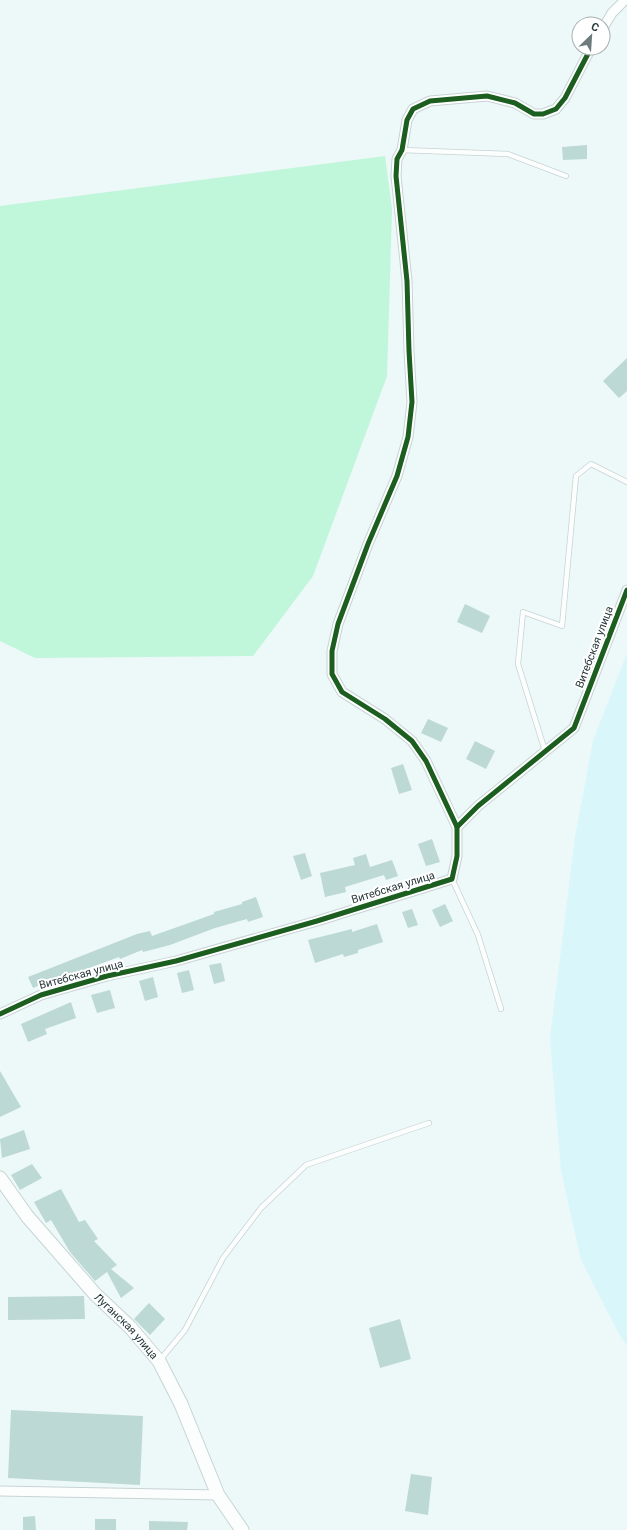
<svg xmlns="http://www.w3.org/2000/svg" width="627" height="1530" viewBox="0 0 627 1530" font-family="Roboto,sans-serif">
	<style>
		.built { fill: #d9f7fb }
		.green { fill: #c0f6da }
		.building { fill: #bcd9d5 }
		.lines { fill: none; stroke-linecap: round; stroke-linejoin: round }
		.lane-casing { stroke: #c8d3d4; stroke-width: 6 }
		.street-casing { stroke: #c8d3d4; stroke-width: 11 }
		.secondary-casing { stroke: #c8d3d4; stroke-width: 15 }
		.lane { stroke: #fcfefe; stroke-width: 4.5 }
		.street { stroke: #fcfefe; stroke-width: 9 }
		.secondary { stroke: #fcfefe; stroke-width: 13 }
		.cycleway-casing { stroke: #fff; stroke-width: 8 }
		.cycleway { stroke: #1b5e20; stroke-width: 5 }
		.labels { text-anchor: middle; stroke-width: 4; stroke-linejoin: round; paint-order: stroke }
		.street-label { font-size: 11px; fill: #293839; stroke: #fff }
	</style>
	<rect width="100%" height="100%" fill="#edf8f9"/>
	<!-- built -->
	<path class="built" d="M627,653V1346L618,1332L581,1260L561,1171L550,1038L575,837L593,741Z"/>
	<!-- green -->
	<path class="green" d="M385,156L392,209L387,376L313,576L253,656L35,658L0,641V206Z"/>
	<!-- building -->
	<g class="building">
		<path d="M587,145V159L563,160L562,147Z"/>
		<path d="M627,358V391L619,398L603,381Z"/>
		<path d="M465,604L490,616L482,633L457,622Z"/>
		<path d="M428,719L448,728L441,742L421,733Z"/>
		<path d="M475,741L495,751L486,769L466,759Z"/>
		<path d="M403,764L412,790L399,794L391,768Z"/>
		<path d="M432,839L440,862L426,866L418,844Z"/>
		<path d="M305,853L312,876L301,880L293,856Z"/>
		<path d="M366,854L370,867L392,860L398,876L386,880L384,875L345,887L346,892L325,897L320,873L355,865L353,858Z"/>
		<path d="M256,897L263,917L248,922L247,919L215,928L170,945L143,952L142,950L120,959L119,957L59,979V977L33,988L28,977L137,934L150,931L152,936L214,914V912L242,904V902Z"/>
		<path d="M445,904L453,921L440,927L432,910Z"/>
		<path d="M412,909L418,925L408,928L402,912Z"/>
		<path d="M377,924L383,942L358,950V953L344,957L343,954L315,963L308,940L352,929V932Z"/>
		<path d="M221,963L225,981L214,984L209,965Z"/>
		<path d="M189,970L194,990L182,993L177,973Z"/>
		<path d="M153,977L158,997L145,1001L139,981Z"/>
		<path d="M110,990L115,1008L97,1013L91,995Z"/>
		<path d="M71,1002L76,1018L45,1029L47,1034L28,1042L21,1024Z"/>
		<path d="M0,1071L21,1107L0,1117Z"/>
		<path d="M24,1130L30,1149L2,1158L0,1139Z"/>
		<path d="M32,1164L42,1178L20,1190L11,1175Z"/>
		<path d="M61,1189L79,1222L85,1220L98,1239L94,1241L117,1265L111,1269L134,1288L121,1298L107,1272L95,1281L70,1252L51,1220L46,1223L34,1202Z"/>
		<path d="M84,1296L85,1319L8,1320V1297Z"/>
		<path d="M149,1303L165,1319L150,1335L134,1319Z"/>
		<path d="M400,1319L411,1359L380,1368L369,1328Z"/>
		<path d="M11,1410L143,1416L140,1485L8,1478Z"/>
		<path d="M411,1474L432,1477L428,1515L405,1511Z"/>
		<path d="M35,1516L36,1530H23V1517Z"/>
		<rect x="95" y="1519" width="21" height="11"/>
		<path d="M149,1521L188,1522L187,1530H149Z"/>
	</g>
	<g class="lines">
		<defs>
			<g id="lane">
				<path d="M402,150L508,154L566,176"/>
				<path d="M545,751L518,664L523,612L562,626L576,476L591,464L627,482"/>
				<path d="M452,879L478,935L501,1009"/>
				<path d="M160,1360L185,1330L223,1258L261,1208L306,1165L429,1123"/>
			</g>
			<g id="street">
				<path d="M603,28L612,13L625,0"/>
				<path d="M457,827L426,761L412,741L385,719L342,692L332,674V651L338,624L368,544L397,476L408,437L412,402L409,351L407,281L396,176L397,159L402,150L407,120L413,109L430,101L487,96L515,103L534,114H543L556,109L565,98L591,48"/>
				<path d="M0,1014L41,995L107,976L176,961L317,921L452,879L457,856V827L478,806L574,728L627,590"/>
				<path d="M0,1491L218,1495"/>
			</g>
			<g id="secondary">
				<path id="s1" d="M0,1178L27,1216L95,1294L130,1327L159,1361L181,1404L218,1495L242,1530"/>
			</g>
		</defs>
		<!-- lane casing -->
		<use href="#lane" class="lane-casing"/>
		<!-- street casing -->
		<use href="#street" class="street-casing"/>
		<!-- secondary casing -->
		<use href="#secondary" class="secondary-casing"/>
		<!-- lane -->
		<use href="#lane" class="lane"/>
		<!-- street -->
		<use href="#street" class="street"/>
		<!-- secondary -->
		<use href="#secondary" class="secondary"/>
		<defs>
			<g id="cycleway">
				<path d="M457,827L426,761L412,741L385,719L342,692L332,674V651L338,624L368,544L397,476L408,437L412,402L409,351L407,281L396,176L397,159L402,150L407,120L413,109L430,101L487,96L515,103L534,114H543L556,109L565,98L591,48"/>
				<path d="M0,1014L41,995L107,976L176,961L317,921L452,879L457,856V827L478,806L574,728L627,590"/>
			</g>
		</defs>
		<!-- cycleway casing -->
		<use href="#cycleway" class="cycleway-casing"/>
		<!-- cycleway -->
		<use href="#cycleway" class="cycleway"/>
	</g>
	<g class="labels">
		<!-- street labels -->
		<g class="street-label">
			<text transform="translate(594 647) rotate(-69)" y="4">Витебская улица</text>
			<text transform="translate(393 887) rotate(-17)" y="4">Витебская улица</text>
			<text transform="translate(81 974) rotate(-15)" y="4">Витебская улица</text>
			<text dy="4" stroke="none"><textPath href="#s1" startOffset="195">Луганская улица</textPath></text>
		</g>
	</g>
	<!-- north arrow -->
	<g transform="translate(591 36) rotate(25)"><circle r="19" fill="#ffffff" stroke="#a9afb0"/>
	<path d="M0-3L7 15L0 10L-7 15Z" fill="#6e7b7c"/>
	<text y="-6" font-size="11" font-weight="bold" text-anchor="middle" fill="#293839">С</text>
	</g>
</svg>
